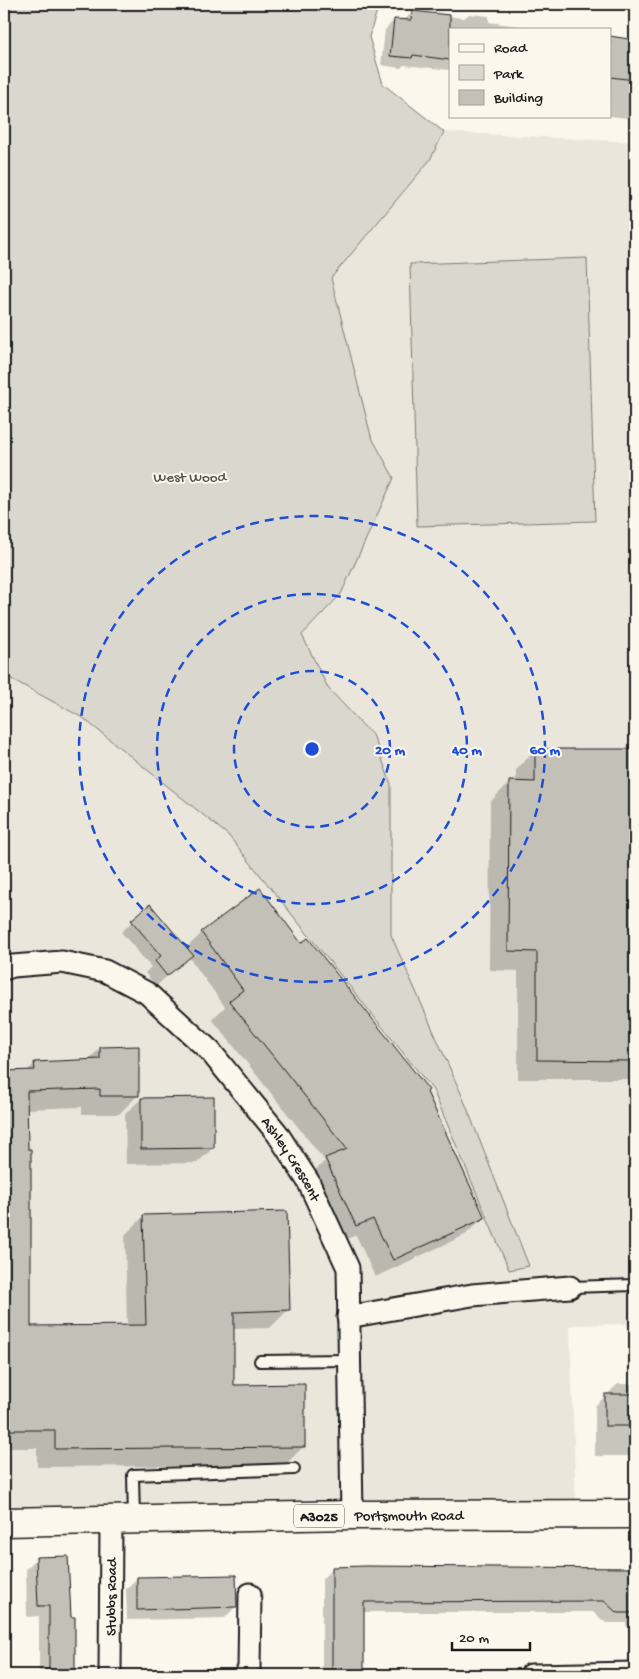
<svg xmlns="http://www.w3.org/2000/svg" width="639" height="1679" viewBox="0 0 639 1679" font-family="'Gochi Hand',sans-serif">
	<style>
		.built { fill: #eae6dc }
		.green { fill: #dad7ce; stroke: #7b7a75 }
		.shadow { fill: #0003 }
		.building { fill: #c3c0b8; stroke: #1c1c1c }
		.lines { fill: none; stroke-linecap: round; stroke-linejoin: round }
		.service-casing { stroke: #1c1c1c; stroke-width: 14 }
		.minor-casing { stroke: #1c1c1c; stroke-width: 25 }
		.primary-casing { stroke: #1c1c1c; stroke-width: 31 }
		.service { stroke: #fbf7ec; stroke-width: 10 }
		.minor { stroke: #fbf7ec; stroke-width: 21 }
		.primary { stroke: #fbf7ec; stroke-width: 28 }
		.ring { fill: none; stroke: #1d4ed8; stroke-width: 2.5; stroke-dasharray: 9 6 }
		.labels { text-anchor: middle; stroke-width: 4; stroke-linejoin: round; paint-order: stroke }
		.shield { fill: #fbf7ec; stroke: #5f5e5a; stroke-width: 1 }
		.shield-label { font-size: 14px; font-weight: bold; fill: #1c1c1c }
		.park-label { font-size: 15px; fill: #555451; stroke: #fbf7ec }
		.street-label { font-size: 15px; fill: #1c1c1c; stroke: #fbf7ec }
		.centre { fill: #1d4ed8; stroke: #fbf7ec; stroke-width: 2.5 }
		.ring-label { font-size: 15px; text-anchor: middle; font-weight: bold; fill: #1d4ed8; stroke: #fbf7ec; stroke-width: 4; stroke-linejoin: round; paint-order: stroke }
	</style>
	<rect width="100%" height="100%" fill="#fbf7ec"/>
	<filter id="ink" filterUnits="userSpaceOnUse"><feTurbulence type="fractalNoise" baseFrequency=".02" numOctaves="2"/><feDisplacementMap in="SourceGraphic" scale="10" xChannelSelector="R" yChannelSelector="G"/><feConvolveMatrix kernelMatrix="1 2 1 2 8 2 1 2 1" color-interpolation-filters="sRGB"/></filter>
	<g filter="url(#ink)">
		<!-- built -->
		<path class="built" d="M444,132L635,142V1324L570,1325L576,1505L4,1520V675L83,718L228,835L433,1090L509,1270L528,1266L463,1098L391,935V784L374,737L328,688L302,635L341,594L394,478L371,436L331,278L430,160Z"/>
		<!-- green -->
		<g class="green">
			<path d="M4,4H379L369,37L383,84L444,132L430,160L331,278L371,436L394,478L341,594L302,635L328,688L374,737L391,784V935L463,1098L529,1266L509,1270L433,1090L228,835L83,718L4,675Z"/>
			<path d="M587,258L595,521L417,526L410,264Z"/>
		</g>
		<!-- shadow -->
		<g class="shadow">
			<path d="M412,12L464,18L469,14L489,16V22L538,29H450V70L404,65L401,68L381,65L385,30L394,20L404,21Z"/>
			<path d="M610,38L635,41V119L610,116Z"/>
			<path d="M535,750H635V1079H518V971L489,970L490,802L509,783H516V770Z"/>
			<path d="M260,890L301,945L425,1092L483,1218L465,1235L375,1277L356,1235L339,1243L308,1177L325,1161L212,1019L225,1007L189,957L156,986L145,973L151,967L121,932L150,906L186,948L202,933Z"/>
			<path d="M100,1048L137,1096L119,1114H82V1107L26,1109L30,1327L127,1326L125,1235L144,1216L288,1310L270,1328L233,1329V1386L304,1446L285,1465L37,1467V1448H4V1072H26L35,1063L87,1061Z"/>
			<path d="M141,1099L213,1148L197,1163L126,1164L125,1114Z"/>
			<path d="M618,1384H635V1456H595V1406Z"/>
			<path d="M37,1558L69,1618H74V1675H39V1616L27,1617L26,1569Z"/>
			<path d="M333,1568L635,1569V1626H626V1623H606L593,1612H363V1675H322V1579Z"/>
			<path d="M137,1578L235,1607L225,1618L127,1620L126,1589Z"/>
		</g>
		<!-- building -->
		<g class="building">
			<path d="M412,11L450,15V60L413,55L412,58L390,56L394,19L411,20Z"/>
			<path d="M610,36L635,40V80L610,77Z"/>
			<path d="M535,749H635V1061L537,1060V952L508,951L509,781L535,782Z"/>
			<path d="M260,888L301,943L308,938L429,1090L427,1092L485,1218L393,1260L373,1219L356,1226L325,1158L347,1149L229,1001L243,990L201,932Z"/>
			<path d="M150,904L193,955L167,976L155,961L161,956L131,920Z"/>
			<path d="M139,1046V1096H100V1089L27,1091L28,1149H31V1326L146,1325L143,1215L287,1211L290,1310L234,1312V1385L305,1384V1447L55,1449V1430H4V1071L35,1070L34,1062L100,1059V1047Z"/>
			<path d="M214,1097V1148L141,1149V1098Z"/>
			<rect x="605" y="1394" width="30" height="32"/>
			<path d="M68,1556L71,1617H75V1675H49V1606H38L36,1557Z"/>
			<path d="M365,1566L635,1568V1613H617L604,1601L364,1602V1675H332V1567Z"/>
			<path d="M236,1575L237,1607L137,1610V1577Z"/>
		</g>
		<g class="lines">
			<defs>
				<g id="service">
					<path d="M570,1287L635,1285"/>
					<path d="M260,1361L349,1360"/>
					<path d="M134,1519L133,1475L294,1469"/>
				</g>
				<g id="minor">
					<path id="s1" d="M4,969L13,966L62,962L105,971L147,993L210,1051L277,1133L308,1181L348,1268L352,1515"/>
					<path d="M348,1317L472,1295L570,1287"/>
					<path id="s2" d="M110,1675L111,1521"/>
					<path d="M245,1675L249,1669L250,1594"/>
					<path d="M531,1675L635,1673"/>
				</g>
				<g id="primary">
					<path id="s3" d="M4,1522L352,1515L635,1514"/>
				</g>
			</defs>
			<!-- service casing -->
			<use href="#service" class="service-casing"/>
			<!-- minor casing -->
			<use href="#minor" class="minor-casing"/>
			<!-- primary casing -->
			<use href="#primary" class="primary-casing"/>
			<!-- service -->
			<use href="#service" class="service"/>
			<!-- minor -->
			<use href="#minor" class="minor"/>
			<!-- primary -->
			<use href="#primary" class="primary"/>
		</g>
	</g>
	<!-- distance rings -->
	<g class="ring">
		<circle cx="312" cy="749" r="78"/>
		<circle cx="312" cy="749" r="155"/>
		<circle cx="312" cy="749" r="233"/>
	</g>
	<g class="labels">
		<!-- shield labels -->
		<rect class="shield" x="294" y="1504.5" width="50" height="23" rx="4"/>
		<g class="shield-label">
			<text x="319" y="1521">A3025</text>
		</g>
		<!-- park labels -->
		<g class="park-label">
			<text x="190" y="481">West Wood</text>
		</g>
		<!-- street labels -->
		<g class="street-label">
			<text dy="5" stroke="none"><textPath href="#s1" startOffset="371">Ashley Crescent</textPath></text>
			<text dy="5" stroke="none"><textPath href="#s3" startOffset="405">Portsmouth Road</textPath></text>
			<text dy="5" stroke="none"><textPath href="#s2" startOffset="78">Stubbs Road</textPath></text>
		</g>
	</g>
	<circle cx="312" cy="749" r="8" class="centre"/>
	<g class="ring-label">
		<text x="390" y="754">20 m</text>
		<text x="467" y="754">40 m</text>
		<text x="545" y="754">60 m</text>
	</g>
	<!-- margin -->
	<rect width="639" height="1679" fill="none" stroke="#fbf7ec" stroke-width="20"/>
	<rect x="10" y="10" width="619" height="1659" fill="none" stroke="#1c1c1c" stroke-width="2" filter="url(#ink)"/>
	<!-- legend -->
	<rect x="449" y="28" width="162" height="90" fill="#fbf7ec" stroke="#a29f99"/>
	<rect x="459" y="44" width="25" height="8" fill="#fbf7ec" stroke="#a29f99"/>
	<text x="494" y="52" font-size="15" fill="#1c1c1c">Road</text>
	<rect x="459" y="65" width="25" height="15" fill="#dad7ce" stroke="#a29f99"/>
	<text x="494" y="78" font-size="15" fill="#1c1c1c">Park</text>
	<rect x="459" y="90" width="25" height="15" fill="#c3c0b8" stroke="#a29f99"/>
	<text x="494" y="102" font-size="15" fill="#1c1c1c">Building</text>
	<!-- scale -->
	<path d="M452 1642v8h78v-8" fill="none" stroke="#1c1c1c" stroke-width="2.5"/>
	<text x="459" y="1642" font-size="15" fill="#1c1c1c" stroke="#fbf7ec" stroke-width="4" paint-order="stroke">20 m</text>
</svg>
